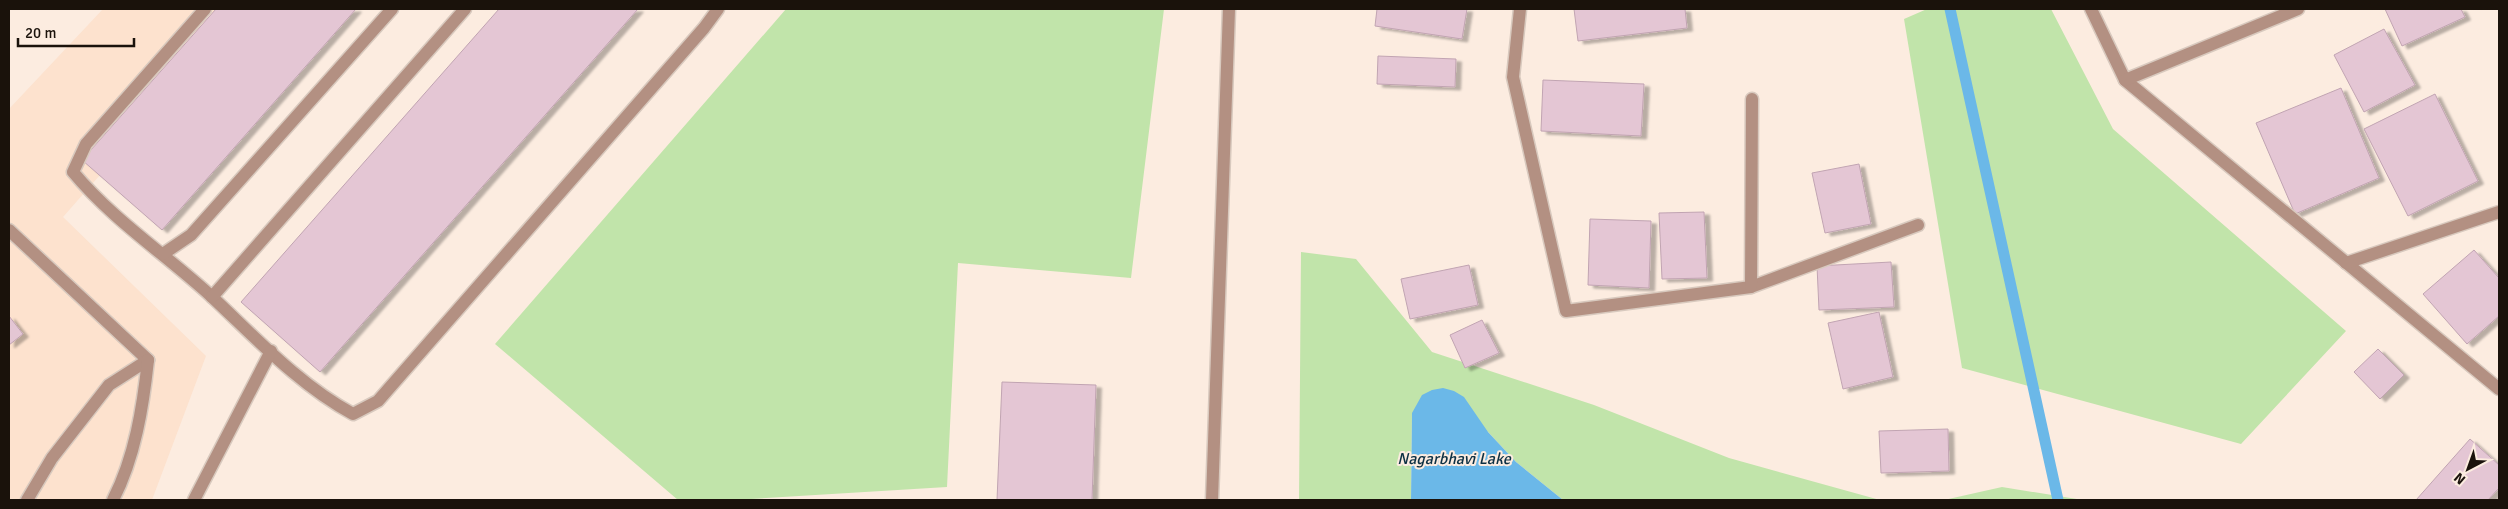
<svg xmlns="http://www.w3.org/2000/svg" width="2508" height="509" viewBox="0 0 2508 509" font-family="Signika,sans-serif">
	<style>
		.built { fill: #fde2ce }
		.green { fill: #c1e4aa }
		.water { fill: #6bb8e8 }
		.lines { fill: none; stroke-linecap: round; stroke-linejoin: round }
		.stream { stroke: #6bb8e8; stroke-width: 11 }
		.building { fill: #e4c6d4; stroke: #c1a4b2; filter: url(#shadow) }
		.minor-casing { stroke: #d8c9be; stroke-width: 15 }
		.minor { stroke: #b39082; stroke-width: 12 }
		.labels { text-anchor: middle; stroke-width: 4; stroke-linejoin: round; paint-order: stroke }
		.water-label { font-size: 16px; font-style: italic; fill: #0d3044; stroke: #fcece0 }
	</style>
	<defs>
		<filter id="shadow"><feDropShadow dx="5.5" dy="3" stdDeviation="1" flood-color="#0004"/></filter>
	</defs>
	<rect width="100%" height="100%" fill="#fcece0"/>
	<!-- built -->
	<path class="built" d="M103,9H246L63,217L206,356L152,500H9V109Z"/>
	<!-- green -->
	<g class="green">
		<path d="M786,9H1164L1131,278L958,263L947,487L735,500H678L495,344Z"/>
		<path d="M1927,9H2051L2113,129L2346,331L2241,444L1962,368L1904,19Z"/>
		<path d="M1301,252L1356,259L1432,352L1594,405L1729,458L1880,500H1563L1516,462L1488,432L1412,413L1411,500H1299Z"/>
		<path d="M2002,487L2083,500H1944Z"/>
	</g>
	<!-- water -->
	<path class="water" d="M1443,388L1454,391L1464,397L1488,432L1516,462L1563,500H1411L1412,413L1422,395L1432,390Z"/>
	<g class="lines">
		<!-- stream -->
		<path class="stream" d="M1950,9L2058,500"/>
	</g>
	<!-- building -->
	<g class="building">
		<path d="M216,9H356L162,230L82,160Z"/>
		<path d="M499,9H638L320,372L241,302Z"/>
		<path d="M1377,9H1467L1462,39L1375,26Z"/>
		<path d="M1574,9H1685L1687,28L1578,41Z"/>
		<path d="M2385,9H2461L2465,17L2402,46Z"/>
		<path d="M2384,29L2415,85L2364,112L2334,55Z"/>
		<path d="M1378,56L1456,59L1455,87L1377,84Z"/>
		<path d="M1543,80L1644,84L1641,136L1541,131Z"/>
		<path d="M2341,88L2379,178L2295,214L2256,123Z"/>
		<path d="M2435,94L2478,181L2408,216L2364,129Z"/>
		<path d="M1859,164L1871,224L1825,233L1812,173Z"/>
		<path d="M1704,212L1707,278L1662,279L1659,213Z"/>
		<path d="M1590,219L1651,221L1649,288L1588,285Z"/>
		<path d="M2474,250L2499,278V316L2467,344L2423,294Z"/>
		<path d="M1891,262L1894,307L1819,310L1817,266Z"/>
		<path d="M1469,265L1478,305L1410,319L1401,279Z"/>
		<path d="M1879,312L1893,377L1843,389L1828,323Z"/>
		<path d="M9,316L23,334L9,345Z"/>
		<path d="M1482,320L1499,353L1465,368L1450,335Z"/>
		<path d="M2378,349L2404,375L2380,399L2354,372Z"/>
		<path d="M1002,382L1096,385L1092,500H997Z"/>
		<path d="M1948,429L1949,471L1881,473L1879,431Z"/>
		<path d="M2470,439L2499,465V488L2488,500H2416Z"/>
	</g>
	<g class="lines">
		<defs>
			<g id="minor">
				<path d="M205,9L86,144L73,172C113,220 165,254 211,296C255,337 299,385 353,414L378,401L704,28L718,9"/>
				<path d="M1520,9L1513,77L1566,311L1751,287L1918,225"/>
				<path d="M2091,9L2125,80L2499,389"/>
				<path d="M2125,80L2298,9"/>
				<path d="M9,230L148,360"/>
				<path d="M163,254L191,235L392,9"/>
				<path d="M2346,263L2499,212"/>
				<path d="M1751,287L1752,99"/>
				<path d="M212,297L465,9"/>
				<path d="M27,500L52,458L109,385L148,360"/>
				<path d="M113,500C135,457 143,407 148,360"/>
				<path d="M194,500L271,351"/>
				<path d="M1212,500L1229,9"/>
			</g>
		</defs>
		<!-- minor casing -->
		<use href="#minor" class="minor-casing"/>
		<!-- minor -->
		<use href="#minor" class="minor"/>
	</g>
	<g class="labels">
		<!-- water labels -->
		<g class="water-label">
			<text x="1454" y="464">Nagarbhavi Lake</text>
		</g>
	</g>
	<!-- border -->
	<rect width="2508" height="509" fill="none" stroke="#1a120b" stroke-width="20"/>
	<!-- north arrow -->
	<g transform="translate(2468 469) rotate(221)" stroke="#fcece0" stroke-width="4" paint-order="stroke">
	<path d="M0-4L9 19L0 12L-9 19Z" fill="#1a120b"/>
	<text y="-8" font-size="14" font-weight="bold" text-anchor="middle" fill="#1a120b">N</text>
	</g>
	<!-- scale -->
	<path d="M18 38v8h116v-8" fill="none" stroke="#1a120b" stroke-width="2.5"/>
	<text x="25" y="38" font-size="15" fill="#1a120b" stroke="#fcece0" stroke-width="4" paint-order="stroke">20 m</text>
</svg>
